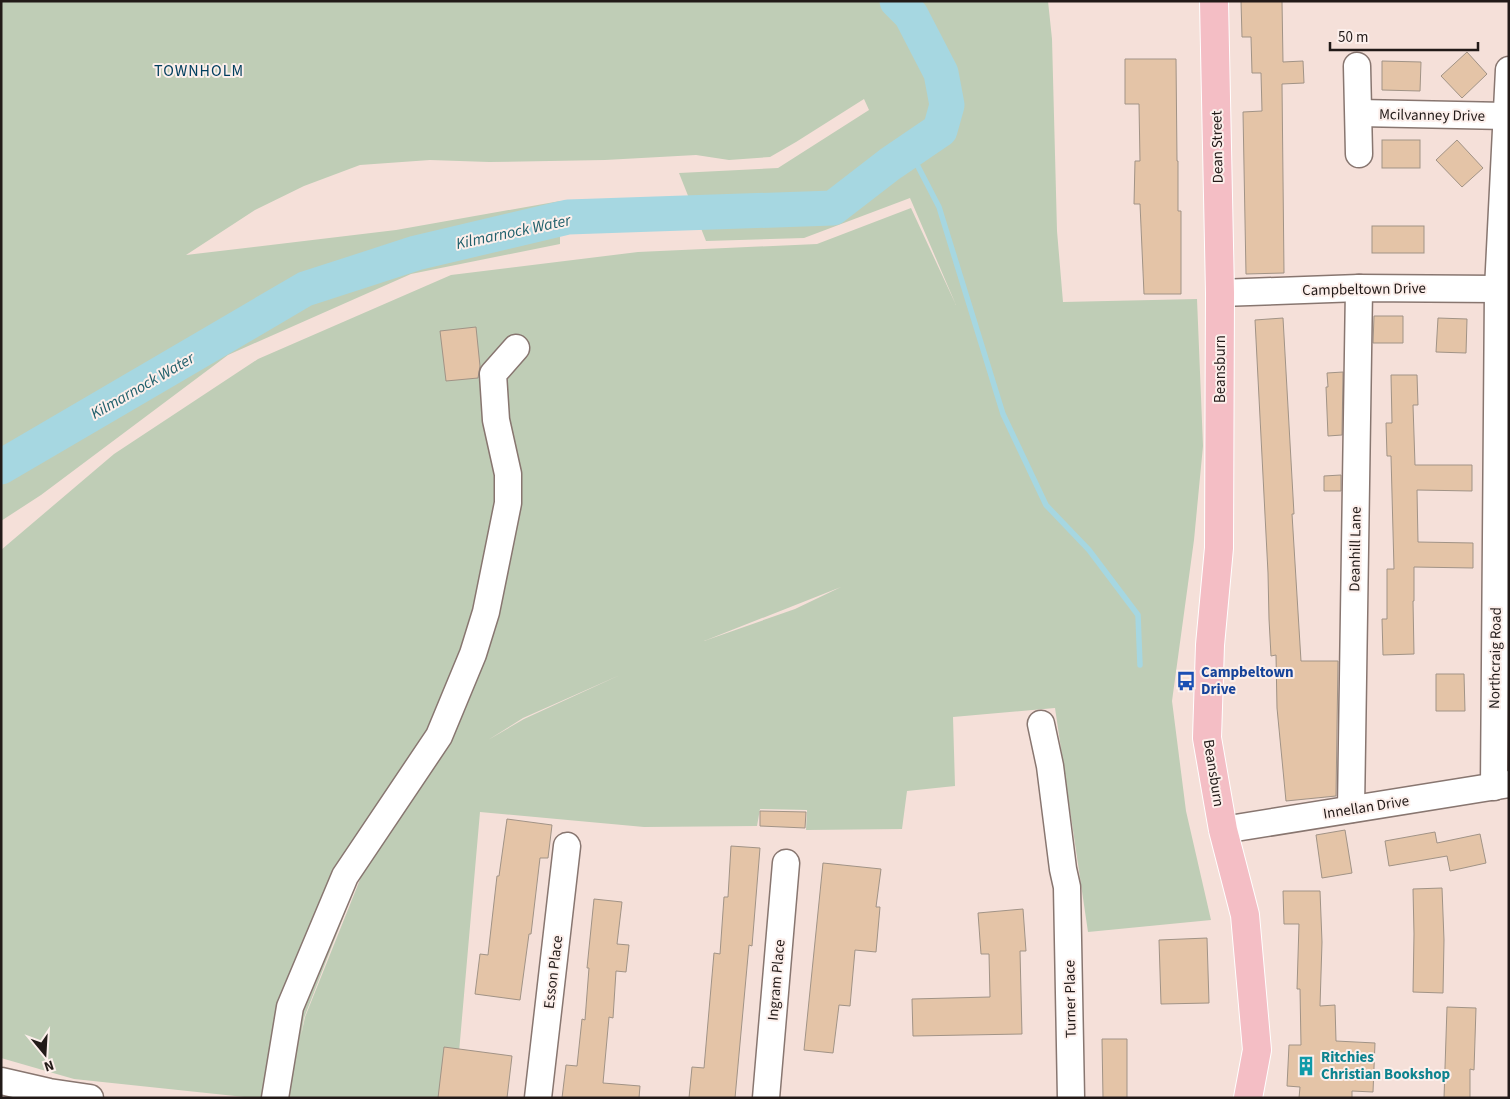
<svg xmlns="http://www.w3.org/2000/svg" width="1510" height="1099" viewBox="0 0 1510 1099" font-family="'Source Sans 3',sans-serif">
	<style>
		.green { fill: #bfcdb6; fill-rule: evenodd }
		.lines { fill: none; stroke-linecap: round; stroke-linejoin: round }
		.stream { stroke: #a6d7e1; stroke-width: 5.5 }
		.river { stroke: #a6d7e1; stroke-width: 35 }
		.building { fill: #e4c4a7; stroke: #a19386 }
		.minor-casing { stroke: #887670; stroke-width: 29 }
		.major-casing { stroke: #fff; stroke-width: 30 }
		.minor { stroke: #fff; stroke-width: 26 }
		.major { stroke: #f4bec5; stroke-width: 28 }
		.labels { text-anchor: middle; stroke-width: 4; stroke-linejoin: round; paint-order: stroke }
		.street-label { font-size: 15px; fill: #221a18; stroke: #fcefeb }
		.transit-label { font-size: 15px; font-weight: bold; fill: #164399; stroke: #fcefeb; text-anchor: start }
		.culture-label { font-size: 15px; font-weight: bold; fill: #0d838f; stroke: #fcefeb; text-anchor: start }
		.neighbourhood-label { font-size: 16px; letter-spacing: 1px; fill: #003e5e; stroke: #fcefeb }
		.water-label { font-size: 16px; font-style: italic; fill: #20606c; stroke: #fcefeb }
	</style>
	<rect width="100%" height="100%" fill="#f5e0d9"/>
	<!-- green -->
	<path class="green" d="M1,1H1048L1052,39L1057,231L1063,302L1197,299L1203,446L1194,540L1172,701L1186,811L1211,920L1088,932L1055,708L953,717L955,786L907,791L902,829L806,830L807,810L760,809L757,826L644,827L480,812L455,1098H254L74,1079L1,1058V550L114,454L258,359L451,275L638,252L817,244L911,208L956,305L910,198L804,238L706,241L679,173L778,168L869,110L864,99L796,142L770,157L729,160L696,155L605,160L489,162L430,160L360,165L304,186L255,210L186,255L396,230L560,201V244L411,274L228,355L41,495L1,521ZM841,587L795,609L704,641ZM620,675L524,719L488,740L523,718ZM371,846L373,847L305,1017L301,1036L304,1018Z"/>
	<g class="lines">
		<!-- stream -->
		<path class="stream" d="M910,151L939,207L1003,414L1046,505L1089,550L1138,615L1140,665"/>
		<!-- river -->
		<path class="river" d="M1,467L305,289L416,253L568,217L833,208L890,164L940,130L947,105L941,73L911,15L897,1"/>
	</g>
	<!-- building -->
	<g class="building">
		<path d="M1241,1H1282L1283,62L1303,61L1304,83L1282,84L1284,273L1246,274L1243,112L1262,111L1261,73H1252L1251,37H1242Z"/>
		<path d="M1467,52L1487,74L1462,98L1441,76Z"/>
		<path d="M1125,59H1176L1177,161H1178V211H1181V294H1144L1140,204H1134L1135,161H1140L1139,104H1125Z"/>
		<path d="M1382,61L1421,62L1420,91L1382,90Z"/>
		<rect x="1382" y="140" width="38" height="28"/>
		<path d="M1457,140L1483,168L1462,187L1436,160Z"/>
		<rect x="1372" y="226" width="52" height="27"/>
		<path d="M1374,316H1403V343H1373Z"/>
		<path d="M1283,318L1294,514H1292L1301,661H1338L1336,796L1286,801L1277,708L1276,655L1271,656L1269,619L1268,573L1255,320Z"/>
		<path d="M1438,318L1467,319L1466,353L1436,352Z"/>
		<path d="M476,327L480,366L478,378L446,381L440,331Z"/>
		<path d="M1343,372L1342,435L1328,436L1326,387H1328L1327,373Z"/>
		<path d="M1391,375H1417L1418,405H1413L1415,465H1472V491L1417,490L1418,542L1473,543V568L1414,567V601H1413L1414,654L1383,655L1382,619H1387V569H1394L1391,456H1387L1386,423H1392Z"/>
		<path d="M1341,475V491H1324V476Z"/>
		<path d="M1436,674H1464L1465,711H1436Z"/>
		<path d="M760,811L806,812L805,828L760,826Z"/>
		<path d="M507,819L552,825L548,858H540L531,934H529L520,1000L475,994L480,954L488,955L497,876H499Z"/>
		<path d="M1345,830L1352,873L1322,878L1316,835Z"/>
		<path d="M1435,832L1437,843L1480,834L1486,863L1450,871L1447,856L1389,866L1385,841Z"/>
		<path d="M731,846L760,848L752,946L749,945L735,1098H689L692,1067L704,1068L714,953L720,954L724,897H728Z"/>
		<path d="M823,863L881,869L876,907H880L876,952L855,950L850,1006L839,1005L833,1053L804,1050Z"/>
		<path d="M1442,888L1444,940L1443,993L1413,992L1414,934L1413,889Z"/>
		<path d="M1283,891H1320L1322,942L1320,1006L1335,1005L1336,1041L1375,1043L1373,1092L1352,1091V1098H1299L1300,1087L1287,1086L1289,1045H1301L1300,989H1297L1299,924H1284Z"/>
		<path d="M594,899L622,902L617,944L629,945L626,972L616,971L613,1018L609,1017L603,1083L640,1086L639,1098H562L566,1065L577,1066L582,1019L585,1020L589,968H587Z"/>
		<path d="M1023,909L1026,951H1020L1022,1034L913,1036L912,999L990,997L989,954H981L978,913Z"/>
		<path d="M1207,938L1209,1003L1161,1004L1159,940Z"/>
		<path d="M1447,1007L1476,1008L1474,1070L1470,1069V1098H1444Z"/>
		<path d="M1102,1039H1127V1098H1103Z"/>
		<path d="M444,1047L512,1056L507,1098H438Z"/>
	</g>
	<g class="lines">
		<defs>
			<g id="minor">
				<path d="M1357,66L1359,154"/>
				<path d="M1359,113L1506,116"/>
				<path d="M1220,293L1359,288L1498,289L1509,288"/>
				<path d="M1041,724L1050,766L1063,869L1067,887L1071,1098"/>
				<path d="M1494,787L1498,289L1509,70"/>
				<path d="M1351,809L1359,288"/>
				<path d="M1223,830L1509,784"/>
				<path d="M1,1081L49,1092L90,1098"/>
				<path d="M275,1098L290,1007L345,876L439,736L473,654L486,612L508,503V474L496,420L493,374L516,348"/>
				<path d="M538,1098L567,846"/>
				<path d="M766,1098L786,863"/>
			</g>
			<path id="major" d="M1214,1L1220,293L1219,548L1210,645L1207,738L1223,830L1245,915L1257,1050L1248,1098"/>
		</defs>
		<!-- minor casing -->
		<use href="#minor" class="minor-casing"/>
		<!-- major casing -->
		<use href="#major" class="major-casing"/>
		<!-- minor -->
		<use href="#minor" class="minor"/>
		<!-- major -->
		<use href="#major" class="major"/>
	</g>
	<!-- icons -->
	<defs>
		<symbol id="bus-bare" viewBox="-9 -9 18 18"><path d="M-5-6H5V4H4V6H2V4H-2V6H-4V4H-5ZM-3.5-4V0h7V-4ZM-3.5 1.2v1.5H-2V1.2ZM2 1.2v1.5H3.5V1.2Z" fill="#1a4fb4" stroke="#fcefeb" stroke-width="2.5" paint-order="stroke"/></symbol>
		<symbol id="building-bare" viewBox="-9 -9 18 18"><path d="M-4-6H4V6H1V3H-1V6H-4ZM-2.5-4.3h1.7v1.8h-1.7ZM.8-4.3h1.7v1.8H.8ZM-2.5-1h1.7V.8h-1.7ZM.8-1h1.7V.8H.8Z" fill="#0f9aa8" stroke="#fcefeb" stroke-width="2.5" paint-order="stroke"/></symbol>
	</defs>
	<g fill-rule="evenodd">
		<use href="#bus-bare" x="1172" y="667" width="28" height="28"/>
		<use href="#building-bare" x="1292" y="1052" width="28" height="28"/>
	</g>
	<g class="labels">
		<!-- street labels -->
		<g class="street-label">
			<text transform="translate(1432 115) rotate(1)" y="5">Mcilvanney Drive</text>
			<text transform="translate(1217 147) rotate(-91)" y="5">Dean Street</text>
			<text transform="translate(1364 289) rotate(-1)" y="5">Campbeltown Drive</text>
			<text transform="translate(1220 369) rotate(-90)" y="5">Beansburn</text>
			<text transform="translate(1355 549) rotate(-89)" y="5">Deanhill Lane</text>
			<text transform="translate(1495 658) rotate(-89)" y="5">Northcraig Road</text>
			<text transform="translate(1214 773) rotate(81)" y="5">Beansburn</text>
			<text transform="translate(1366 807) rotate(-9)" y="5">Innellan Drive</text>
			<text transform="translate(553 972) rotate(-83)" y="5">Esson Place</text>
			<text transform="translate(776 980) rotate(-85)" y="5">Ingram Place</text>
			<text transform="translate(1070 999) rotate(-91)" y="5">Turner Place</text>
		</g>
		<!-- transit labels -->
		<g class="transit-label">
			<text x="1201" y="677">Campbeltown<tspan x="1201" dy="17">Drive</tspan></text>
		</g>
		<!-- culture labels -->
		<g class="culture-label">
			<text x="1321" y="1062">Ritchies<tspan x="1321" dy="17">Christian Bookshop</tspan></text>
		</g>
		<!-- neighbourhood labels -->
		<g class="neighbourhood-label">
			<text x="199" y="76">TOWNHOLM</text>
		</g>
		<!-- water labels -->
		<g class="water-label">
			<text transform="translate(513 231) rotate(-12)" y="6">Kilmarnock Water</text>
			<text transform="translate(142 385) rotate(-30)" y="6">Kilmarnock Water</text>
		</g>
	</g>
	<!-- border -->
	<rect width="1510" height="1099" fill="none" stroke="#221a18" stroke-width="5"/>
	<!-- north arrow -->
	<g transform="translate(45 1054) rotate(162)" stroke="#fcefeb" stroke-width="4" paint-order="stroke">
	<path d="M0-4L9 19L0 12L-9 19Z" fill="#221a18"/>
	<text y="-8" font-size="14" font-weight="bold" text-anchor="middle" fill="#221a18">N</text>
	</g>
	<!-- scale -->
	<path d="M1330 42v8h148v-8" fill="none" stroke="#221a18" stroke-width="2.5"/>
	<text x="1338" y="42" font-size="15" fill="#221a18" stroke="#fcefeb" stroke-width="4" paint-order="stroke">50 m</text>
</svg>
